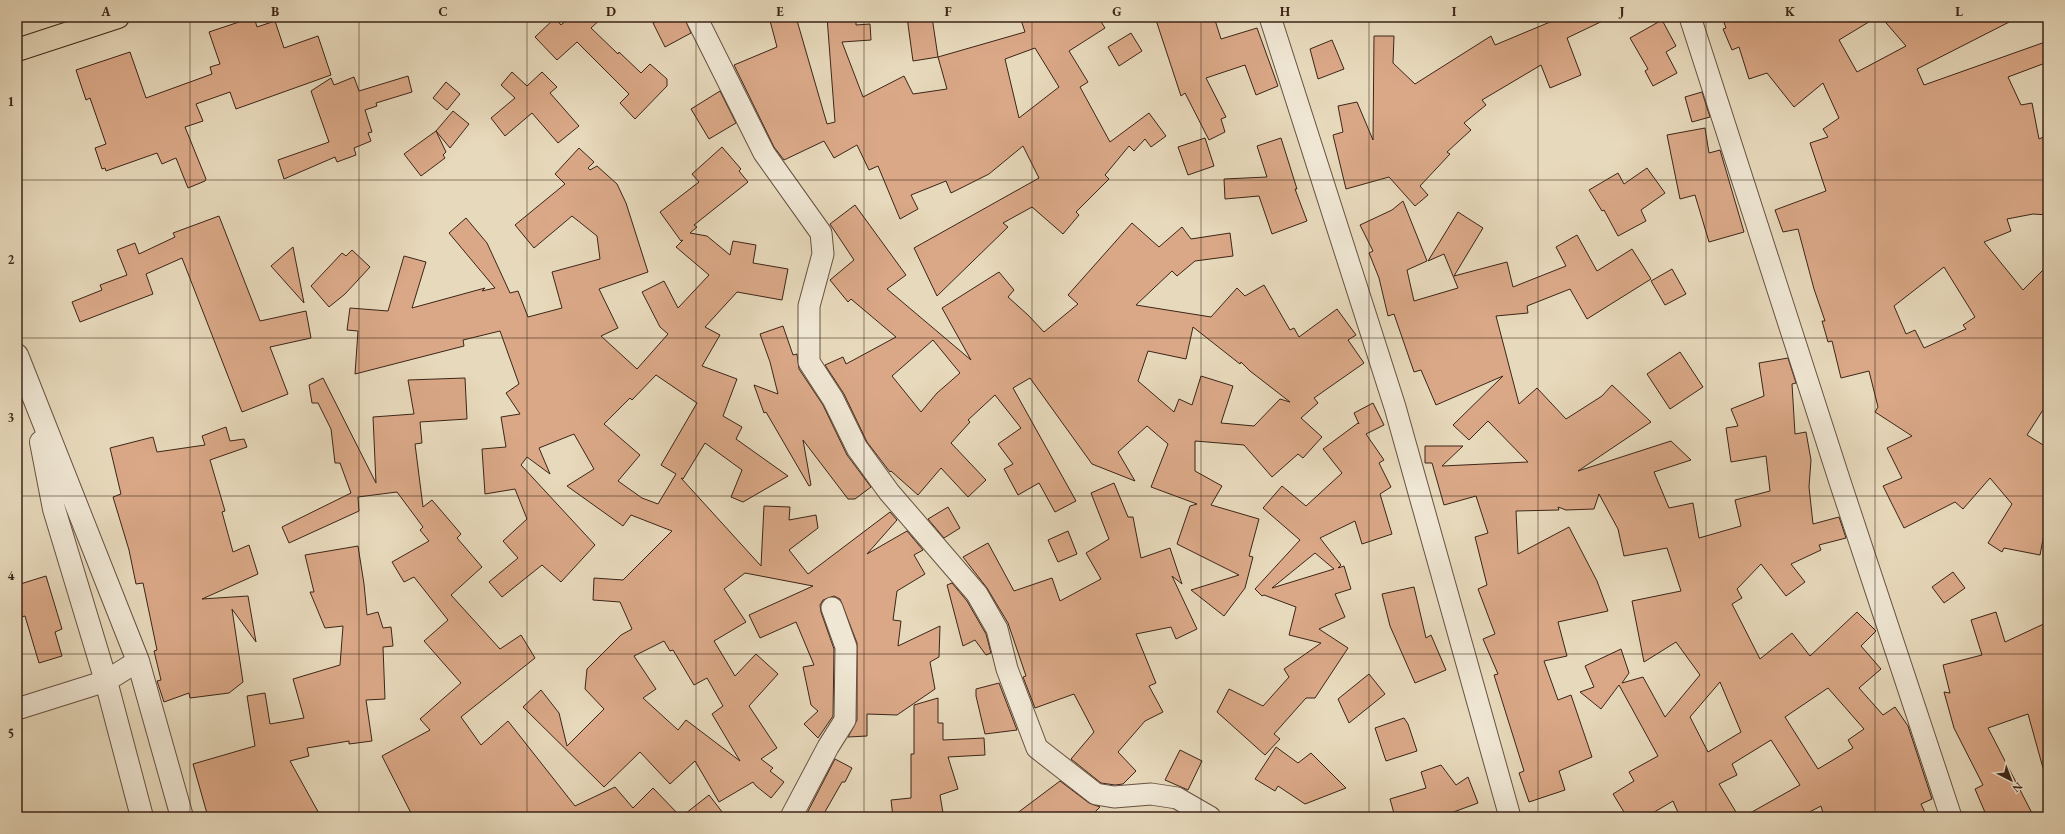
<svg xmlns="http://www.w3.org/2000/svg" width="2065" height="834" viewBox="0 0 2065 834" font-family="'EB Garamond',serif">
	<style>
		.building { fill: #daa887; stroke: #3c2518; fill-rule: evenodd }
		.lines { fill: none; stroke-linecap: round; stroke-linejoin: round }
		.minor-casing { stroke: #675241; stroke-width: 23 }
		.tertiary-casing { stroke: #675241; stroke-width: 24 }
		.primary-casing { stroke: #3c2518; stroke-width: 24 }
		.minor { stroke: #efe6d3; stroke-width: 21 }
		.tertiary { stroke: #efe6d3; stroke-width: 22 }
		.primary { stroke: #e7d9bb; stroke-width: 22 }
		.grid { fill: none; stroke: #3c2518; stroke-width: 1; stroke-opacity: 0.55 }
		.neatline { fill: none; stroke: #3c2518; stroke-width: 1.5 }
		.grid-label { font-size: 13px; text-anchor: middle; font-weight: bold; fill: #3c2518 }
	</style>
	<rect width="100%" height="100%" fill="#e7d9bb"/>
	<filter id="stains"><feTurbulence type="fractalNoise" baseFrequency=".005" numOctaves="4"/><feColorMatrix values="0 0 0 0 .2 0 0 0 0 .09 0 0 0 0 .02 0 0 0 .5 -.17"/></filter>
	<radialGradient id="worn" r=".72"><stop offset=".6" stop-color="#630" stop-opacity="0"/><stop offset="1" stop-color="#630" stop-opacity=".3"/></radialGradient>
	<!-- building -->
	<g class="building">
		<path d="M254,17L257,27L275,21L284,48L318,36L331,75L236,109L230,92L196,104L203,121L185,127L206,179L205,181L188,188L176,158L162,164L157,153L106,171L105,168L102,169L95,148L106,144L90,98L86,100L76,70L130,52L146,98L212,74L210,67L220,64L209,32Z"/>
		<path d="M570,17H603L591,28L618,54L619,52L641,73L650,64L667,79V86L635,119L620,103L629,94L577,42L557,60L535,37L555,18L561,25Z"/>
		<path d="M664,17H684L691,33L665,47L653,23Z"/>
		<path d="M769,17H796L827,124L835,122L827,17H856V25L870,24L871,40L842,42L863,97L904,76L913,94L947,89L938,57L1025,32L1020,17H1098L1105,28L1069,51L1088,82L1080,87L1110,142L1149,113L1166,136L1151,147L1145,139L1134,151L1129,146L1105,175L1109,179L1076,212L1079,215L1063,234L1032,207L1003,223L1008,227L937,296L914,248L1039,178L1023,146L989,174L951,193L946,181L911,195L918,209L900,219L878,166L869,170L857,145L834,158L824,141L784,160L774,147L734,65L777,47ZM1035,48L1059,87L1019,118L1005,59Z"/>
		<path d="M907,17H932L938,57L913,61Z"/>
		<path d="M1155,17H1214L1221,39L1257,28L1278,86L1256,95L1245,65L1206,78L1226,117L1221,119L1225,132L1209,140L1185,93L1181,96Z"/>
		<path d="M1562,17H1611L1567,38L1581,75L1550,88L1541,65L1482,100L1486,105L1464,123L1471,130L1447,152L1450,154L1420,186L1428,195L1415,206L1389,177L1346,189L1333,135L1343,132L1338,106L1357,102L1373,140L1374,36H1394L1393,63L1415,84L1491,36L1495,45Z"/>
		<path d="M1722,17H1877L1839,40L1857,72L1906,46L1881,17H2019L1917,69L1924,85L2048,41V62L2008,77L2021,105L2032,103L2039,139L2048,135V215L2033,214L2007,219L2011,231L1984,242L2023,290L2048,265V402L2027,435L2048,448V529H2045L2040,555L2004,548L2002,552L1988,543L2012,504L1990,478L1963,509L1955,502L1904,528L1883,486L1902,478L1887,448L1912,436L1875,412L1878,407L1869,371L1841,378L1832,341L1828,342L1822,321H1825L1814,289L1798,229L1783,232L1775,210L1826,191L1810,143L1828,137L1823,129L1839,118L1823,83L1794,107L1767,73L1749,79L1739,47L1732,50L1723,29L1726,28ZM1944,267L1975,317L1963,325L1966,329L1924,348L1915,330L1906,334L1894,306Z"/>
		<path d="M1662,20L1676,46L1666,52L1677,73L1653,86L1645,71L1648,69L1630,38Z"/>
		<path d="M1131,33L1142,51L1119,66L1108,47Z"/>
		<path d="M1332,40L1344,69L1318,79L1310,49Z"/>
		<path d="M512,72L527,86L542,72L557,87L550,93L579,126L558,143L532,113L505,136L491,118L515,98L501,85Z"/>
		<path d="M408,76L412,92L376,103L377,106L365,110L372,132L368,133L371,141L354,148L356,155L337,162L335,157L284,179L278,160L329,142L311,91L331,78L334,85L354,77L359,91Z"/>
		<path d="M446,82L460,94L447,110L433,98Z"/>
		<path d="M720,91L736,123L709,139L691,109Z"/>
		<path d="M1702,92L1710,117L1692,122L1685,97Z"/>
		<path d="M453,111L469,124L450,148L436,131L446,152L443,155L445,158L421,176L404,154L436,131Z"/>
		<path d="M1705,128L1709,153L1720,150L1744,232L1709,242L1695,195L1680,199L1667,135Z"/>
		<path d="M1205,138L1214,166L1188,175L1178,147Z"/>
		<path d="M1281,138L1297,189H1295L1307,221L1272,234L1259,196L1225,199L1224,179L1267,177L1257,146Z"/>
		<path d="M722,147L741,169L739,171L748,182L694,225L697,227L690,233L707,236L730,255L733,241L756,245L753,263L788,269L782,300L737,292L705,327L720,335L702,366L737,379L723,416L742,427L736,439L788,476L743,502L731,497L742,470L705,443L683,479L681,478L761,566L764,506L790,507L789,520L816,515L818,528L789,550L808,574L890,512L897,520L867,554L907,531L923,550L914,555L925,574L897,591L893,620L901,621L898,646L940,626L939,657L930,662L935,689L897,715L867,714V736L848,737L857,720V643L840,599L834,596L823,600L820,605L821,612L834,649L833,716L818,738L804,724L818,711L811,705L803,667L814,665L796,622L760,638L749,615L813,586L745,573L724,589L746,622L714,641L735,676L756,654L778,674L749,706L777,748L761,759L773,768L770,771L784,782L771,798L756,786L753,782L719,802L695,761L670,784L640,752L604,787L523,707L541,690L559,713L567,746L604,709L585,689L587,669L621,635L632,629L620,602L593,600L594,578L623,580L672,531L631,515L623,526L567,486L594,469L574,434L539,448L550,474L527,457L521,465L595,545L561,582L542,565L502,597L489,582L518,558L503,541L527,519L515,489L485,494L482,449L506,447L501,417L520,414L506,393L519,384L500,331L463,340L464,346L355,374L358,331L347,330L350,308L388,311L404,256L426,262L412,308L485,288L482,291L495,288L449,233L466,218L487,243L510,293L518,291L528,317L562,308L552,272L600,259L597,236L572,216L534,248L515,225L565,184L555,174L579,148L594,162L588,168L590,170L597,166L617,184L626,203L648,272L599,289L618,328L601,336L637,369L668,334L660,327L642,292L664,281L678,308L709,275L676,247L683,240L681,241L660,212L699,182L692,174ZM656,375L697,403L661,465L676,474L658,504L642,498L618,481L640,455L604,424L630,398L632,400ZM664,641L670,651L673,650L694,685L707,678L723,706L712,714L740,761L686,720L678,730L643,698L656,689L634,656Z"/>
		<path d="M1647,168L1665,193L1641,210L1646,221L1618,236L1604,210L1602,211L1589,190L1618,173L1624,184Z"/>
		<path d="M1403,201L1427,261L1407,270L1414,301L1458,288L1444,254L1428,261L1458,212L1483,228L1454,276L1507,262L1513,287L1566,266L1556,247L1577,235L1597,271L1632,249L1651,279L1587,319L1570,289L1527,306L1528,313L1496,316L1519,404L1537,388L1566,419L1602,396L1612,385L1651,422L1578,471L1671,441L1691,460L1654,472L1669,508L1693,503L1699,538L1741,526L1735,500L1770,491L1766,456L1731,462L1726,428L1738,426L1731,409L1764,396L1759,363L1788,358L1796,383L1792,384L1795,434L1806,432L1811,460L1809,487L1813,524L1839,517L1846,538L1819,545L1821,550L1791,564L1805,582L1786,596L1761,564L1737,589L1742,598L1732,604L1760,659L1792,633L1810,656L1857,612L1876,631L1861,646L1881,669L1859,688L1883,715L1895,707L1908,726L1932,799L1921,804L1927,817H1824L1821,806L1800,817H1743L1800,785L1771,740L1732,764L1737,775L1719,784L1739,817H1680L1673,801L1646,817H1627L1613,794L1634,781L1629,772L1658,756L1619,685L1601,709L1580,692L1594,687L1585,666L1621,649L1629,673L1622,683L1643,677L1665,717L1700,675L1676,642L1644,662L1632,601L1681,591L1667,548L1624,556L1618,529L1599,494L1594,509L1566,510L1558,507L1559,510L1516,511L1518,554L1569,527L1597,581L1608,611L1558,622L1567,656L1544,661L1558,700L1571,695L1592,757L1559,771L1565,790L1529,802L1519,773L1524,771L1494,675L1498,674L1483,639L1495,634L1478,589L1487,585L1475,537L1488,533L1476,496L1444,505L1432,463H1425V446H1463L1442,466L1528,462L1488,421L1469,440L1453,425L1503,376L1436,405L1421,370L1414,372L1394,314L1388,316L1379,278L1369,253L1373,251L1360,225L1392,210ZM1720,682L1741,732L1708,752L1690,717ZM1828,688L1864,729L1848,740L1853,748L1818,769L1785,717Z"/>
		<path d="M855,205L906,275L887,289L971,360L942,308L999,272L1014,290L1008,297L1028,315L1044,332L1078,304L1068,295L1132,223L1159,247L1182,227L1191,239L1230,233L1233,256L1195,261L1177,276L1172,271L1136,305L1211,317L1237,288L1245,296L1264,285L1290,330L1294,328L1299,337L1337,309L1356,335L1348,340L1364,363L1314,398L1318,403L1301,418L1322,437L1303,458L1298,454L1272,477L1244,445L1195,441V471L1222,486L1211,505L1259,519L1249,556L1253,557L1245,588L1224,616L1191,590L1239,575L1177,544L1190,506L1197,504L1151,487L1168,444L1147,426L1118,452L1135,481L1092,464L1030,378L1013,388L1076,501L1055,512L1039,483L1018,495L1004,469L1013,464L998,444L1021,428L995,395L968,420L970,422L951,443L986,480L968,497L941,468L918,495L891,471L890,472L867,442L844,394L825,365L843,357L846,364L896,337L851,299L848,302L830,280L854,260L830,224ZM1193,327L1240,364L1241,362L1250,371L1290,402L1280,399L1254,426L1221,423L1233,386L1201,376L1192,405L1179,399L1174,412L1138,381L1148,351L1186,359ZM933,340L960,373L937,393L921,412L892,376Z"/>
		<path d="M219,216L260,321L306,311L311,338L270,347L288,394L242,412L182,258L146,274L153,294L80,322L72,302L102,290L100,285L127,275L117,250L135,243L139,254L175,237L173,233Z"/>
		<path d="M293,247L304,303L271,266Z"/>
		<path d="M352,250L370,267L345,294L329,307L311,286L342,253L346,256Z"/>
		<path d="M1672,269L1686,294L1665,305L1651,281Z"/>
		<path d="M783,326L793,355L797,354L799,369L823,405L847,455L871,487L855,499H848L803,440L811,485L809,486L766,412L764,413L754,385L778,394L770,362L760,334Z"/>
		<path d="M1680,352L1703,387L1670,409L1647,374Z"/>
		<path d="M323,378L376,483L373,417L414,414L408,380L465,378L467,419L420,422L422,443L415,444L423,507L432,500L461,534L457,538L482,567L451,595L500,649L521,635L535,658L461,717L481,745L508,721L575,806L615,787L633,808L653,788L681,817L709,795L726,817H413L382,756L430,730L420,719L461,683L424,641L448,620L414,577L404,582L392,562L429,541L420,530L423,527L397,492L358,497L359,511L289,543L282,527L351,493L340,463H335L331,429L318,403H312L309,385Z"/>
		<path d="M1373,403L1384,425L1366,434L1384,460L1379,463L1391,487L1380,494L1392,534L1362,544L1355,521L1320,538L1341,565L1338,568L1344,566L1351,589L1335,594L1345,617L1319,629L1348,648L1315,698H1306L1274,734L1280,739L1265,755L1217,712L1229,689L1263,706L1289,677L1284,669L1321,643L1289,635L1296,607L1264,595L1262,596L1255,589L1300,540L1263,508L1282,486L1306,506L1342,473L1323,449L1358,423L1359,424L1354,413ZM1315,553L1334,569L1272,588Z"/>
		<path d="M226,427L230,441L244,439L247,447L210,460L225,511L222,512L233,552L249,545L258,574L202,599L248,596L256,642L232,609L243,682L229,693L190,698L189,693L164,702L157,681L161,680L154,651L157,650L143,583L136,584L129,550L113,497L121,494L110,448L153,437L157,452L205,445L202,436Z"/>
		<path d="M1114,483L1128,517H1133L1141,558L1170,548L1182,584L1172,576L1197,629L1176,639L1171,627L1136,634L1156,683L1149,686L1163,712L1145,721L1118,752L1136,771L1123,784L1115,785L1101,783L1071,759L1094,732L1074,694L1035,708L1023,677L1026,676L1008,623L987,588L963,557L988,543L1014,591L1052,578L1060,601L1101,579L1086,553L1109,539L1091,493Z"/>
		<path d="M948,507L960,528L944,538L928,519Z"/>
		<path d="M1068,531L1077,554L1058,562L1048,540Z"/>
		<path d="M358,546L364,584L367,615L378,612L383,628L391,627L393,646L383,647L385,699L366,700L372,741L349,744V741L307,748L309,756L290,761L321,817H208L193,764L255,746L247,696L265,693L270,724L304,718L293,679L340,665L343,626L325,628L310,592H314L305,555Z"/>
		<path d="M1953,572L1965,588L1944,603L1932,587Z"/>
		<path d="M46,576L62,629L55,632L62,656L39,663L25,616L17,618V585Z"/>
		<path d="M952,583L967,601L986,634L991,653L986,655L975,640L963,646L947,585Z"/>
		<path d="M1414,587L1426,638L1431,635L1446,670L1415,683L1390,626L1382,594Z"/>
		<path d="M1996,612L2005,642L2048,622V767L2043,768L2028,714L1988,728L2034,817H1987L1975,789L1983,785L1954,728L1944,692L1950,693L1943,665L1982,655L1971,620Z"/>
		<path d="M1369,674L1385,694L1349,723L1338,699Z"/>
		<path d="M999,683L1017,730L985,734L976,696V689Z"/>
		<path d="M938,698V723H943V740L984,738L985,755L948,757L958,789L940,795L943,813L916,817H893L891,800L911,798V754H914V705Z"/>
		<path d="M1404,718L1408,724L1417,751L1386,761L1375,728Z"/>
		<path d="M1276,747L1298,763L1311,753L1346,788L1305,804L1278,786L1275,791L1255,779Z"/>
		<path d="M1180,750L1202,761L1188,790L1165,780Z"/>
		<path d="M835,759L852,768L845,782H842L822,817H805Z"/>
		<path d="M1441,765L1456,785L1468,777L1478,803L1440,817H1395L1390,799L1426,788L1421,772Z"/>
		<path d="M1060,781L1089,803L1100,807L1090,817H1012Z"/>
	</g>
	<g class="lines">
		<defs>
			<g id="minor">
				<path d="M696,17L764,153L821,233L823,254L809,306V362L833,399L857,448L889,492L977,594L997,629L1007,669L1037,748L1096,794L1114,797L1151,794L1177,798L1210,817"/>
				<path d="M1270,17L1395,407L1510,817"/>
				<path d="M1690,17L1840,482L1951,817"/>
				<path d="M17,709L106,681L138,661"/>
				<path d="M791,817L828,747L845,720L846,647L832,608"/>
			</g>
			<g id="tertiary">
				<path d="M17,355L138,661L182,817"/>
				<path d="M41,442L54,509L106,681L142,817"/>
			</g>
			<path id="primary" d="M17,50L118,17"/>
		</defs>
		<!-- minor casing -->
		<use href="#minor" class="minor-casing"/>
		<!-- tertiary casing -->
		<use href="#tertiary" class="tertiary-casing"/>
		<!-- primary casing -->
		<use href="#primary" class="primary-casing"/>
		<!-- minor -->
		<use href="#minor" class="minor"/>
		<!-- tertiary -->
		<use href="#tertiary" class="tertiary"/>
		<!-- primary -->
		<use href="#primary" class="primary"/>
	</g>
	<!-- grid -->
	<path class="grid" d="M190,17V817M359,17V817M527,17V817M696,17V817M864,17V817M1032,17V817M1201,17V817M1369,17V817M1538,17V817M1706,17V817M1875,17V817M17,180H2048M17,338H2048M17,496H2048M17,654H2048"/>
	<!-- margin -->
	<rect width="2065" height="834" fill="none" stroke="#e7d9bb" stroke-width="44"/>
	<!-- north arrow -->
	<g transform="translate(2011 780) rotate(138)" stroke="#efe6d3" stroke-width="3" paint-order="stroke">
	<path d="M0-3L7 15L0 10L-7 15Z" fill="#3c2518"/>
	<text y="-6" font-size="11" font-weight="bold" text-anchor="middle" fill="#3c2518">N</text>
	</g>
	<rect x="22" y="22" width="2021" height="790" class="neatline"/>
	<g class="grid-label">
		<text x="106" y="16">A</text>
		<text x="275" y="16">B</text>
		<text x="443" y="16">C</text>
		<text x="611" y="16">D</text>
		<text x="780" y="16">E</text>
		<text x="948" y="16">F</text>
		<text x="1117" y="16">G</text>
		<text x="1285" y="16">H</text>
		<text x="1454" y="16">I</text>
		<text x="1622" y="16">J</text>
		<text x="1790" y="16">K</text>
		<text x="1959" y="16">L</text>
		<text x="11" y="106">1</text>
		<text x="11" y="264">2</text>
		<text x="11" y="422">3</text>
		<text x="11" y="580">4</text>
		<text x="11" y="738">5</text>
	</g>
	<rect width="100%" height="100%" filter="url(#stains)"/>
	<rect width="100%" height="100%" fill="url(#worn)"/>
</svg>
